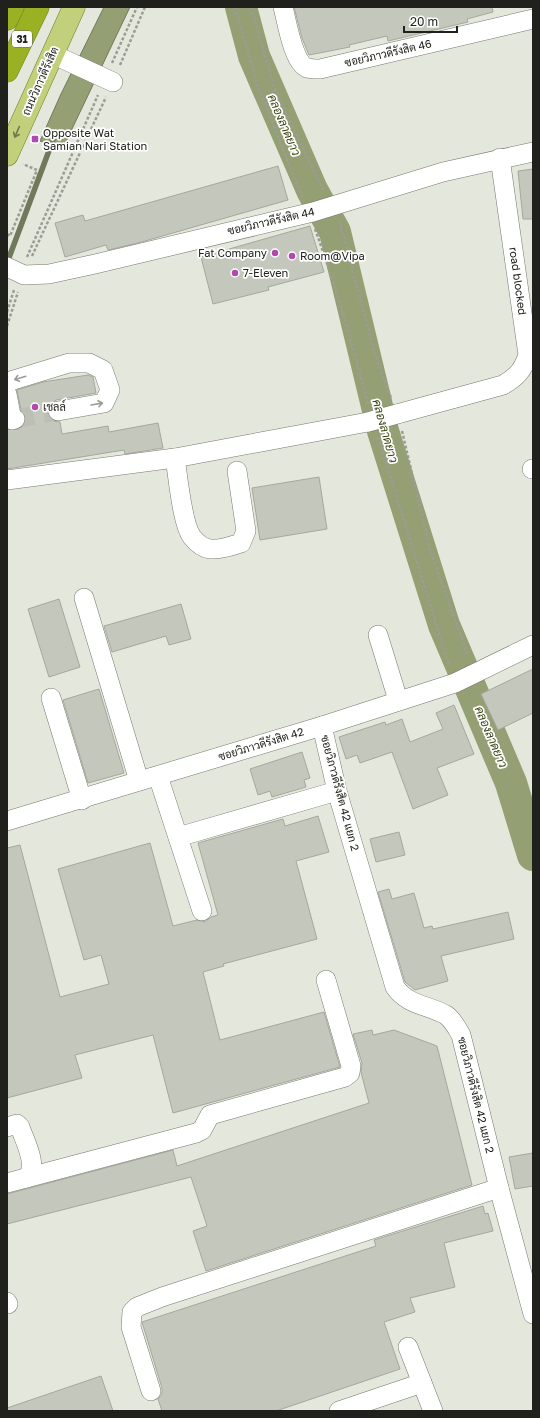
<svg xmlns="http://www.w3.org/2000/svg" width="540" height="1418" viewBox="0 0 540 1418" font-family="'Golos Text',Sarabun,sans-serif">
	<style>
		.water { fill: #949f74; stroke: #71795a }
		.lines { fill: none; stroke-linecap: round; stroke-linejoin: round }
		.stream { stroke: #71795a; stroke-width: 5.5 }
		.river { stroke: #949f74; stroke-width: 32 }
		.building { fill: #c4c7bb; stroke: #a5a89d }
		.minor-tunnel { stroke: #bdbfb5; stroke-width: 19; stroke-dasharray: 19 10; stroke-linecap: butt }
		.minor-casing { stroke: #76796e; stroke-width: 20 }
		.major-casing { stroke: #6f7f21; stroke-width: 23 }
		.highway-casing { stroke: #6f7f21; stroke-width: 23 }
		.path { stroke: #9b9d94; stroke-width: 2.5; stroke-dasharray: 3 2; stroke-linecap: butt }
		.minor { stroke: #fff; stroke-width: 19 }
		.major { stroke: #c2d07c; stroke-width: 22 }
		.highway { stroke: #9ab124; stroke-width: 22 }
		.minor-bridge-casing { stroke: #76796e; stroke-width: 20; stroke-linecap: butt }
		.minor-bridge { stroke: #fff; stroke-width: 19 }
		.oneway { stroke: #71784c }
		.oneway2 { stroke: #9b9b99 }
		.poi-dot { fill: #b14aae; stroke: #fff; stroke-width: 1.5 }
		.labels { text-anchor: middle; stroke-width: 3.5; stroke-linejoin: round; paint-order: stroke }
		.shield { fill: #fff; stroke: #636460; stroke-width: 1 }
		.shield-label { font-size: 10px; font-weight: bold; fill: #20211c }
		.street-label { font-size: 11px; fill: #20211c; stroke: #fff }
		.poi-label { font-size: 11px; fill: #20211c; stroke: #fff; text-anchor: start }
		.water-label { font-size: 12px; font-style: italic; fill: #394210; stroke: #fff }
	</style>
	<rect width="100%" height="100%" fill="#e4e7db"/>
	<!-- water -->
	<path class="water" d="M104,7H130L62,150L40,141L61,94Z"/>
	<g class="lines">
		<!-- stream -->
		<path class="stream" d="M7,263L53,140"/>
		<!-- river -->
		<path class="river" d="M241,7L254,56L312,190L335,232L383,431L444,625L511,783L533,855"/>
	</g>
	<!-- building -->
	<g class="building">
		<path d="M294,7H492L493,12L467,19L468,22L388,41L387,36L349,45L350,47L309,55L302,38Z"/>
		<path d="M278,166L288,200L138,243L108,250L106,245L65,257L55,223L83,215L85,221Z"/>
		<path d="M533,169V219H523L518,171Z"/>
		<path d="M310,226L324,272L268,287L269,290L213,304L201,257Z"/>
		<path d="M88,375L93,377L96,393L56,400L48,407L47,412L49,418L54,421L60,422L62,434L108,426L109,432L158,423L163,448L125,454L124,450L7,469V429H18L23,426L26,421L25,415L21,410L17,390L43,382Z"/>
		<path d="M319,477L327,529L260,540L252,488Z"/>
		<path d="M59,599L80,667L49,677L28,609Z"/>
		<path d="M181,604L191,639L169,645L166,636L112,652L104,626Z"/>
		<path d="M533,669V713L498,730L481,694Z"/>
		<path d="M99,689L124,773L88,783L63,700Z"/>
		<path d="M454,705L474,754L437,768L448,795L413,809L392,752L360,763L357,755L346,759L339,737L385,722L386,725L402,719L410,742L443,729L436,713Z"/>
		<path d="M302,752L310,778L304,780L306,787L272,797L270,791L258,795L250,769Z"/>
		<path d="M318,816L329,852L296,861L317,939L223,964L224,966L203,972L220,1040L324,1012L340,1067L173,1113L153,1035L75,1055L82,1078L7,1098V848L20,845L60,997L109,984L101,955L84,960L58,869L150,843L173,926L197,920L205,922L211,917L218,915L198,843L283,819L285,826Z"/>
		<path d="M399,832L405,855L376,862L370,839Z"/>
		<path d="M389,889L392,899L414,893L424,928L432,926L433,929L508,912L514,939L441,956L448,981L415,990L405,982L378,892Z"/>
		<path d="M372,1030L373,1035L394,1030L437,1046L472,1185L206,1271L193,1231L207,1226L191,1177L7,1224V1194L173,1150L177,1166L369,1103L361,1072L362,1063L353,1034Z"/>
		<path d="M533,1153V1186L515,1189L509,1157Z"/>
		<path d="M483,1206L485,1214L488,1213L493,1231L444,1243L455,1287L410,1298L415,1312L384,1322L400,1369L276,1411H162L158,1399L162,1394V1388L142,1322L376,1246L374,1240Z"/>
		<path d="M101,1376L113,1411H7V1408Z"/>
	</g>
	<g class="lines">
		<!-- minor-tunnel -->
		<path class="minor-tunnel" d="M15,419L58,411"/>
		<defs>
			<g id="minor">
				<path d="M283,7C287,22 293,62 307,68C311,69 316,69 320,69L533,19"/>
				<path d="M52,54L113,82"/>
				<path d="M7,267L24,275L49,274L95,264L313,212L443,172L533,152"/>
				<path d="M7,382L69,363H89L103,370L110,390L104,403L58,411"/>
				<path d="M7,394L12,420L15,419"/>
				<path d="M397,414L503,385C517,377 523,370 528,355L500,158"/>
				<path d="M175,458C178,476 182,524 192,537C196,542 203,548 210,549C221,550 231,546 241,543L246,531L237,471"/>
				<path d="M532,469H533"/>
				<path d="M7,480L175,458L368,422"/>
				<path d="M84,598L139,781"/>
				<path d="M378,635L398,700"/>
				<path d="M51,698L82,800"/>
				<path d="M322,726L337,791L395,987C407,1005 428,1005 446,1015C453,1020 457,1028 461,1035L499,1188L533,1314"/>
				<path d="M158,776L202,911"/>
				<path d="M7,821L322,726L455,683L533,645"/>
				<path d="M178,837L337,791"/>
				<path d="M7,1127L17,1124L20,1127C24,1140 40,1167 26,1178"/>
				<path d="M7,1183L196,1133L202,1130L210,1115L345,1077L350,1073L351,1066L326,980"/>
				<path d="M7,1302L8,1304"/>
				<path d="M408,1347L433,1411"/>
				<path d="M151,1391L131,1327L132,1312L137,1307L162,1297L499,1188"/>
				<path d="M339,1411L422,1383"/>
			</g>
			<path id="major" d="M7,155L74,7"/>
			<g id="highway">
				<path d="M7,19L13,7"/>
				<path d="M7,71L38,7"/>
			</g>
		</defs>
		<!-- minor casing -->
		<use href="#minor" class="minor-casing"/>
		<!-- major casing -->
		<use href="#major" class="major-casing"/>
		<!-- highway casing -->
		<use href="#highway" class="highway-casing"/>
		<!-- path -->
		<g class="path">
			<path d="M235,7L257,83L302,197"/>
			<path d="M251,7L275,90L323,190"/>
			<path d="M112,63L137,7"/>
			<path d="M120,65L145,7"/>
			<path d="M340,222L375,355L391,398"/>
			<path d="M315,229C336,287 353,345 368,404"/>
			<path d="M7,234L10,236L37,170L23,164"/>
			<path d="M32,256L106,97"/>
			<path d="M27,257L98,95"/>
			<path d="M7,312L14,290"/>
			<path d="M7,326L18,292"/>
			<path d="M402,431L430,550L468,656"/>
			<path d="M378,437L449,665"/>
		</g>
		<!-- minor -->
		<use href="#minor" class="minor"/>
		<!-- major -->
		<use href="#major" class="major"/>
		<!-- highway -->
		<use href="#highway" class="highway"/>
		<defs>
			<path id="minor-bridge" d="M368,422L397,414"/>
		</defs>
		<!-- minor-bridge casing -->
		<use href="#minor-bridge" class="minor-bridge-casing"/>
		<!-- minor-bridge -->
		<use href="#minor-bridge" class="minor-bridge"/>
	</g>
	<!-- one-way arrows -->
	<defs><path id="oneway-shaft" d="M-6 0H5M1.5-3L5.5 0L1.5 3" fill="none" stroke-width="1.6" stroke-linecap="round" stroke-linejoin="round"/></defs>
	<use class="oneway" href="#oneway-shaft" transform="translate(17 132) rotate(113)"/>
	<g class="oneway2">
		<use href="#oneway-shaft" transform="translate(20 378) rotate(163)"/>
		<use href="#oneway-shaft" transform="translate(97 404) rotate(-10)"/>
	</g>
	<!-- markers -->
	<g class="poi-dot">
		<rect x="31" y="135" width="8" height="8" rx="2"/>
		<circle cx="275" cy="253" r="4"/>
		<circle cx="292" cy="256" r="4"/>
		<circle cx="235" cy="273" r="4"/>
		<circle cx="35" cy="407" r="4"/>
	</g>
	<g class="labels">
		<!-- shield labels -->
		<rect class="shield" x="12" y="31" width="20" height="16" rx="3"/>
		<g class="shield-label">
			<text x="22" y="43">31</text>
		</g>
		<!-- street labels -->
		<g class="street-label">
			<text transform="translate(388 53) rotate(-13)" y="4">ซอยวิภาวดีรังสิต 46</text>
			<text transform="translate(40 81) rotate(-66)" y="4">ถนนวิภาวดีรังสิต</text>
			<text transform="translate(271 221) rotate(-13)" y="4">ซอยวิภาวดีรังสิต 44</text>
			<text transform="translate(518 281) rotate(82)" y="4">road blocked</text>
			<text transform="translate(261 744) rotate(-17)" y="4">ซอยวิภาวดีรังสิต 42</text>
			<text transform="translate(340 793) rotate(75)" y="4">ซอยวิภาวดีรังสิต 42 แยก 2</text>
			<text transform="translate(476 1095) rotate(76)" y="4">ซอยวิภาวดีรังสิต 42 แยก 2</text>
		</g>
		<!-- poi labels -->
		<g class="poi-label">
			<text x="43" y="137">Opposite Wat<tspan x="43" dy="13">Samian Nari Station</tspan></text>
			<text x="267" y="257" text-anchor="end">Fat Company</text>
			<text x="300" y="260">Room@Vipa</text>
			<text x="243" y="277">7-Eleven</text>
			<text x="43" y="411">เชลล์</text>
		</g>
		<!-- water labels -->
		<g class="water-label">
			<text transform="translate(284 125) rotate(67)" y="4">คลองลาดยาว</text>
			<text transform="translate(385 431) rotate(74)" y="4">คลองลาดยาว</text>
			<text transform="translate(491 737) rotate(67)" y="4">คลองลาดยาว</text>
		</g>
	</g>
	<!-- border -->
	<rect width="540" height="1418" fill="none" stroke="#20211c" stroke-width="16"/>
	<!-- scale -->
	<path d="M404 26v6h53v-6" fill="none" stroke="#20211c" stroke-width="2"/>
	<text x="410" y="26" font-size="12" fill="#20211c" stroke="#ffffff" stroke-width="3" paint-order="stroke">20 m</text>
</svg>
